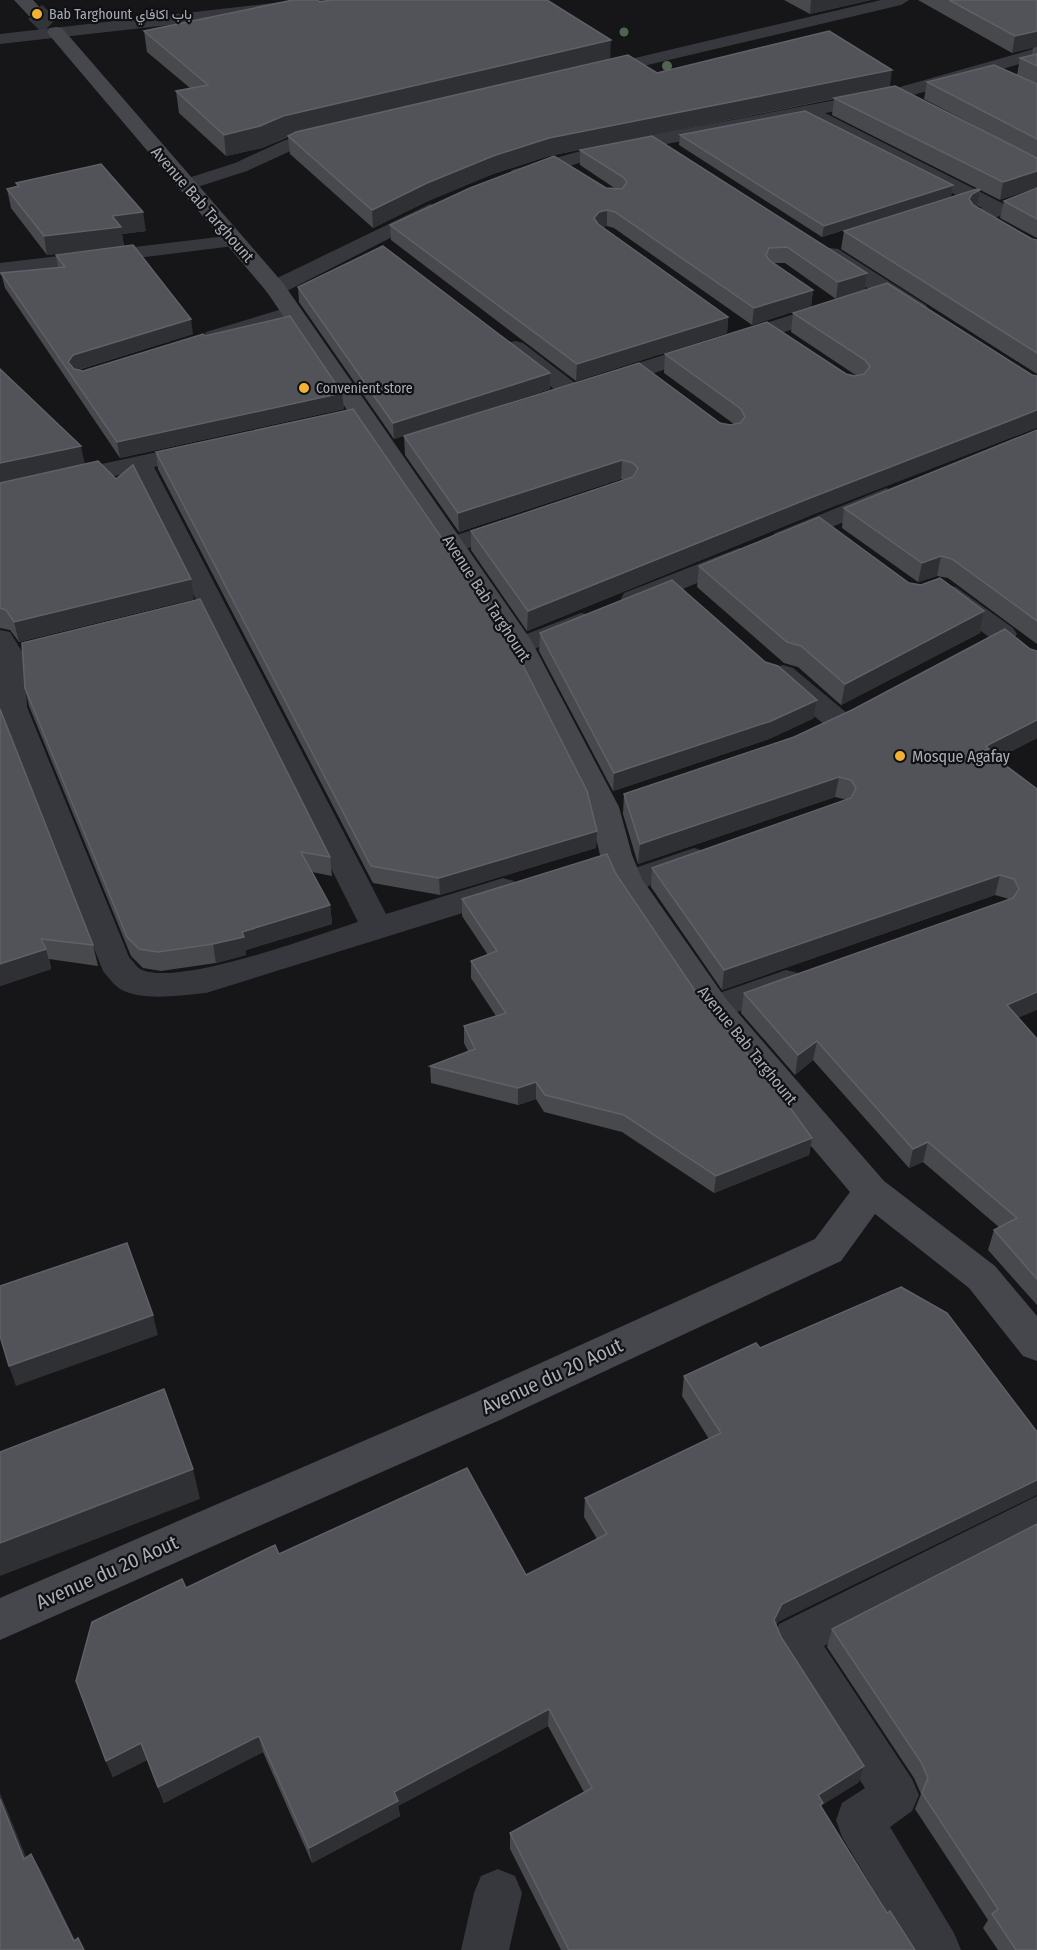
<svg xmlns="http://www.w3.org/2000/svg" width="1037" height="1950" viewBox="0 0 1037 1950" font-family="'Fira Sans Condensed',Vazirmatn,sans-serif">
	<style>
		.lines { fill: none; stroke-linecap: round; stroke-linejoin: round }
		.secondary-tunnel { stroke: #333438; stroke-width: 20; stroke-dasharray: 20 10; stroke-linecap: butt }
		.lane { fill: #37383d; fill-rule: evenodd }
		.street { fill: #37383d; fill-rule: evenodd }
		.secondary { fill: #45474d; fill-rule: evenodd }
		.tree { fill: #506452 }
		.wall { fill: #47494d }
		.shaded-wall { fill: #2f3033 }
		.building { fill: #525359; stroke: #5f6168; stroke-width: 1.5 }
		.poi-dot { fill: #f2b134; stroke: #111113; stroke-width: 2 }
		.labels { text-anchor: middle; stroke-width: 4.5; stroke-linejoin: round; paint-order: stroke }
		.far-poi-label { font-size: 14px; fill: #a8adb8; stroke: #111113; text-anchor: start }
		.street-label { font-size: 16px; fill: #a8adb8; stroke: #111113 }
		.poi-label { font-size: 16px; fill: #a8adb8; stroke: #111113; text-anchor: start }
		.near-street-label { font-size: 20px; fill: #a8adb8; stroke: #111113 }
	</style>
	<rect width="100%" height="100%" fill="#161618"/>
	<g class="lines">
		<!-- secondary-tunnel -->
		<path class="secondary-tunnel" d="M35,12L56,32"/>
		<!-- lane -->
		<g class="lane">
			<path d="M881,0H909L901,5L601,76L593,71L601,66Z"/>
			<path d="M329,130L335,131L338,135L335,139L297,148L247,171L185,191L179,189L176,185L179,181L235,163L285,140Z"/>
		</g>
		<!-- street -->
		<g class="street">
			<path d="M300,0H355L352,4L346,5L0,44V34Z"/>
			<path d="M1037,48V59L903,98L825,113L1006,205L1009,209L1006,213L995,218L1037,241V256L1029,255L971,221L968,217L971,213L982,208L803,118L608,155L519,180L512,178L509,174L512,170L606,144L893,89Z"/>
			<path d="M430,204L437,206L440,210L437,214L283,293L275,295L267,293L264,288L267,283Z"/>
			<path d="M235,235L242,237L246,241L242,245L0,275V263Z"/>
			<path d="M830,248L838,249L926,305L929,310L926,315L918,317L910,315L822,259L819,254L822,249Z"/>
			<path d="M836,301L844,303L847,308L844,313L613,386L605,388L597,386L593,381L597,376Z"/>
			<path d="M292,306L300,308L303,313L300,318L214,344L206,342L203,337L206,332Z"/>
			<path d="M515,341L523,343L579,386L583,391L579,396L571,398L563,396L507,353L504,348L507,343Z"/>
			<path d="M162,451L171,453L174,458L171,463L154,467L386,914L503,878L514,881L519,889L514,897L206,993C181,995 143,1002 120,989C114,985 108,977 103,971L0,710V630L10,632L24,655L27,707L129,957C133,961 137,968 142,970C183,986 313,936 358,922L132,472L0,502V486Z"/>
			<path d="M886,488L895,491L899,496L895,501L793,543L784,546L775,543L771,538L775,533Z"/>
			<path d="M514,517L523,520L527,525L523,530L453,553L444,551L440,545L444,539Z"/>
			<path d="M739,548L748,550L752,556L748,562L644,605L634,607L624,605L621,599L624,593Z"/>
			<path d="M947,585L956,587L1013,628L1017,634L1013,640L1003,642L993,640L938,599L934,593L938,587Z"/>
			<path d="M581,613L591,615L595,621L591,627L521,654L511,652L507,646L511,640Z"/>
			<path d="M783,665L793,668L848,714L852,721L848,728L838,730L828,728L773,680L769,674L773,668Z"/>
			<path d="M694,848L705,851L710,859L705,867L628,893L617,890L612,882L617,874Z"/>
			<path d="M786,970L798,973L803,982L798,991L714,1020L702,1017L697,1008L702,999Z"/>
			<path d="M1037,1496V1536L824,1646L912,1779L919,1795L912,1811L890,1827L954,1933L961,1950H910L842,1837L836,1820L842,1803L865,1788L779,1654L772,1639L779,1624Z"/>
			<path d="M498,1869L515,1876L522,1893L509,1950H461L474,1893L481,1876Z"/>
		</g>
		<!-- secondary -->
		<g class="secondary">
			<path d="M14,0H33L44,12L41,16H29Z"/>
			<path d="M56,27L62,28L283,283L531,640L619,807L632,855L642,879L726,999L884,1181L995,1266L1037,1316V1361L1023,1356L969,1288L875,1214L841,1261L500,1420L0,1640V1598L472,1394L815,1239L850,1192L702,1017L617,890L600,855L589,807L507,646L267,292L50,36L47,32L50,28Z"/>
		</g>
	</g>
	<!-- trees -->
	<g class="tree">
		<circle cx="624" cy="32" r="4.5"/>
		<circle cx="667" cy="66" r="5"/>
	</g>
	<!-- wall -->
	<g class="wall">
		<path d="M784,0H871L810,14Z"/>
		<path d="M918,0H1037V171L1000,200L832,115L834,99L549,156L493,174L428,201L373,228L290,154L288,137L262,148L226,156L179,113L176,91L190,88L147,52L144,31L320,2L610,59L657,73L890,87L1000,139L924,99L927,82L1017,75L1020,58L1032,55L1033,47L1012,53Z"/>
		<path d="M680,135L953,185L951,196L822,237L679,145Z"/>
		<path d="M580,150L867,273L865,289L836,299L785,263H774L813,290L811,306L752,325L614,228L607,226L602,227L728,317L727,333L576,381L391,240L390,225L606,188L616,189L580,165Z"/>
		<path d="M16,183L146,231L122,234L124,246L47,255L11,208L7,189L17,186Z"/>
		<path d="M1037,188V238L1000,218L1004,201Z"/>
		<path d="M980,190L977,207L1032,239L1037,240V374L841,249L844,231Z"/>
		<path d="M56,255L193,334L78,370L83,371L205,336L342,393L344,409L120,458L5,288L1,273L58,267Z"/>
		<path d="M298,287L550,373V389L394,439L299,302Z"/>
		<path d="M793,313L1032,375L807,517L527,631L471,550V531L624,480L621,479L459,532L405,455L404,436L720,423L730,425L734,424L664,373L665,354L846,374L855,376H857L791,332Z"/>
		<path d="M0,369L85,464L194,599L19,642L10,630L0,628Z"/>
		<path d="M1037,430V644L948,578L937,576L918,582L842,528L844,508Z"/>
		<path d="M156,452L597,831L596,848L440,895L373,883L158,469Z"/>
		<path d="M699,566L909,583L984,611L980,633L841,705L798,667L784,663L697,587Z"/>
		<path d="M540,633L765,662L817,700L814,718L769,739L613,791L539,651Z"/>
		<path d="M1030,649L1037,738L996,759L1037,789L1018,1018L1037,1039V1305L988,1250L994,1230L1000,1228L923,1162L909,1168L813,1060L795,1075L741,1013L744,993L1009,900V899L995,895L722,990L651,887L652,868L847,800L835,797L638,864L623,814L624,794L794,737Z"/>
		<path d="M25,688L330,857L332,876L312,872L330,905L332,924L246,950V955L216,963L161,971L143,968L131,956L29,706Z"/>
		<path d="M0,709L93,945L98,966L49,959L51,969L0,986Z"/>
		<path d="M616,874L702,1001L812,1138L809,1155L714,1193L622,1132L544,1112L536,1099L518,1105L431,1083L430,1066L468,1051L464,1043V1026L496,1016L471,978V961L488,955L462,916V899Z"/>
		<path d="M756,1343L778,1622L776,1626L781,1637L859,1782L822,1805V1808L887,1913L915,1950H561L510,1849V1833L584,1792L548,1726L398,1806L400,1816L312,1863L263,1752L164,1803L147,1760L113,1777L106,1761L186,1588L279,1554L526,1575L597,1539L584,1517L585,1498L709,1439L682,1396L684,1376Z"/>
		<path d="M1037,1524V1950H998L983,1928L988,1920L915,1809L921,1794L914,1778L827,1647L832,1629Z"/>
	</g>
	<!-- shaded-wall -->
	<g class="shaded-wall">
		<path d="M811,0H871L810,14Z"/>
		<path d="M1037,31V47L1012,53L1015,36Z"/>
		<path d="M611,40L610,61L284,138L262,148L226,156L224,135L283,116Z"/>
		<path d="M892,70L890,87L549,156L493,174L428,201L373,228L372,210L427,183L493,156L549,138Z"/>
		<path d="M1037,171V188L1000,200L1003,182Z"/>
		<path d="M953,185L951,196L822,237L824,226Z"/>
		<path d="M980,190L977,208L966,217L969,199L972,194Z"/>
		<path d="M607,210V226L598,228L594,218L599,212Z"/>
		<path d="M143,212L146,231L122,234L124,246L47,255L44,236L112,216Z"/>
		<path d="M867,273L865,289L836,299L838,282Z"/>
		<path d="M813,290L811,306L752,325L754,308Z"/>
		<path d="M728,317L727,333L576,381L577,364Z"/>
		<path d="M191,319L193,334L70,372L68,362L73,355Z"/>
		<path d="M550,373V389L394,439L393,423Z"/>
		<path d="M342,393L344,409L120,458L117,442Z"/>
		<path d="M1037,410V428L807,517L527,631L528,611L810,498Z"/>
		<path d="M81,446L85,465L0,484V463Z"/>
		<path d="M622,460L621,479L459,532L458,513Z"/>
		<path d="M941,556L937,576L918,582L922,563Z"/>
		<path d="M191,579L194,599L19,642L14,622Z"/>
		<path d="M984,611L980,633L841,705L845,684Z"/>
		<path d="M817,700L814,718L769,739L613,791L614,773Z"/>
		<path d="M1037,720V738L985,764L986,746Z"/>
		<path d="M839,777L835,797L638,864L640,844Z"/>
		<path d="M597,831L596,848L440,895L439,878Z"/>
		<path d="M1000,875L995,895L722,990L724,970Z"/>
		<path d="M330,905L332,924L246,950V955L216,963L213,944L242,932Z"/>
		<path d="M46,949L51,969L0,986V964Z"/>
		<path d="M1037,992V1010L1001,1025L1007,1005Z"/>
		<path d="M817,1041L813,1060L795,1075L798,1055Z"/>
		<path d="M536,1082V1099L518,1105V1088Z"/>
		<path d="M812,1138L809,1155L714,1193L716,1176Z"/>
		<path d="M928,1142L923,1162L909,1168L913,1149Z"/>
		<path d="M153,1315L158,1335L16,1386L9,1366Z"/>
		<path d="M193,1469L200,1499L0,1576V1543Z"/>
		<path d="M1037,1480V1495L778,1622L770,1638L774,1620L782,1604Z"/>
		<path d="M549,1709L548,1726L398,1806L400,1816L312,1863L309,1848L394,1792Z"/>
		<path d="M259,1736L263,1752L164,1803L158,1787Z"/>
		<path d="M141,1743L147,1760L113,1777L106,1761Z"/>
		<path d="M864,1766L859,1782L822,1805L818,1819V1795Z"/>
		<path d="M0,1793L33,1874L24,1859L0,1799Z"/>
		<path d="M31,1854L40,1869L80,1950L74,1941Z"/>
	</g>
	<!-- building -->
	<g class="building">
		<path d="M293,0H317L320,2L331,0H547L611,40L283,116L260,126L224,135L176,91L208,85L144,31Z"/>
		<path d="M949,0H1037V31L1015,36Z"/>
		<path d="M829,31L892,70L549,138L493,156L427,183L372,210L288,136L296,132L628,55L657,73Z"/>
		<path d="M1037,54V66L1020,58Z"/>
		<path d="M994,65L1037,84V139L927,82Z"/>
		<path d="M895,86L1037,158V171L1003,182L834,98Z"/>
		<path d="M805,111L953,185L824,226L680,135Z"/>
		<path d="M652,136L867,273L838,282L787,247L769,248L766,255L769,260L813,290L754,308L615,212L607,210L599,212L594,218L598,224L728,317L577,364L390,225L470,188L554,156L606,188L622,189L627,182L623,177L580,150Z"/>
		<path d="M101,164L143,212L112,216L121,227L44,236L7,189L19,186L16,183Z"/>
		<path d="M1037,188V219L1004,201Z"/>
		<path d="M977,189L980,190L972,194L969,199L973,205L1032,239L1037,240V353L844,231Z"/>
		<path d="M133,245L191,319L73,355L68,362L74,369L83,371L203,334L205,336L290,316L342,393L117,442L1,273L65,267L56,255Z"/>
		<path d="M383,246L550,373L393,423L298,287Z"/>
		<path d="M887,283L1032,375L1037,376V410L810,498L528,611L471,531L633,477L638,468L633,463L622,460L458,513L404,436L639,363L720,423L730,425L740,423L745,417L741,409L665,354L767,322L846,374L855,376L864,374L870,367L865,360L793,313Z"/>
		<path d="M0,369L81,446L0,463Z"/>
		<path d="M353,409L505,630L587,791L597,831L439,878L371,866L156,452Z"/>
		<path d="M1037,430V621L952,559L941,556L922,563L844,508Z"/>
		<path d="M98,461L116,479L133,465L191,579L14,622L6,610L0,608V483Z"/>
		<path d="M819,517L909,583L921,585L940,578L984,611L845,684L801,646L787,642L699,566Z"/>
		<path d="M672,580L765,662L778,666L817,700L771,721L614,773L540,633Z"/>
		<path d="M200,599L330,857L301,852L330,905L242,932L244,937L213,944L158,952L139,949L127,937L25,688L22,643Z"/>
		<path d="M1005,629L1030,649L1037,651V720L986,746L989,749L985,750L1037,789V992L1007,1005L1037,1039V1279L994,1230L1017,1218L928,1142L913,1149L817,1041L798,1055L744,993L1013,898L1019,889L1014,879L1000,875L724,970L652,868L851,798L856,788L851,780L839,777L640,844L624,794L794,737L852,710Z"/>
		<path d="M0,709L93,945L41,939L46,949L0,964Z"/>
		<path d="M607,854L616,874L702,1001L770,1080L812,1138L716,1176L624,1115L545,1095L536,1082L518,1088L430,1066L475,1049L464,1026L506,1013L471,961L497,951L462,899Z"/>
		<path d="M127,1243L153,1315L9,1366L0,1336V1286Z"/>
		<path d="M901,1287L947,1313L1037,1432V1480L782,1604L774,1620L781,1637L864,1766L818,1795L823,1803L820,1805L887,1913L890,1911L915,1950H569L510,1833L592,1788L549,1709L394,1792L398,1801L309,1848L259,1736L158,1787L141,1743L106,1761L76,1681L92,1622L182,1579L186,1588L275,1545L279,1554L467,1468L526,1575L607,1534L585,1498L721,1433L684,1376L756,1343L760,1348Z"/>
		<path d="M164,1389L193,1469L0,1543V1452Z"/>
		<path d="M1037,1524V1950H1016L992,1914L998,1909L922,1793L928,1778L921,1762L832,1629Z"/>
		<path d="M0,1799L24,1859L31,1854L74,1941L78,1938L84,1950H0Z"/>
	</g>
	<!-- markers -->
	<g class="poi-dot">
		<circle cx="37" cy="14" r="6"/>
		<circle cx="304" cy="388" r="6"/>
		<circle cx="900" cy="756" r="6"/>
	</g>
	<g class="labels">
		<!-- far-poi labels -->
		<g class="far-poi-label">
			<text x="49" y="19">Bab Targhount باب اكافاي</text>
			<text x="316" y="393">Convenient store</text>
		</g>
		<!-- street labels -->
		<g class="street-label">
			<text transform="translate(203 204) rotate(49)" y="6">Avenue Bab Targhount</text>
			<text transform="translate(487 598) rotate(57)" y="6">Avenue Bab Targhount</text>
			<text transform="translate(748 1045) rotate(51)" y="6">Avenue Bab Targhount</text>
		</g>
		<!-- poi labels -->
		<g class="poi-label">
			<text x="912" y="762">Mosque Agafay</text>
		</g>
		<!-- near-street labels -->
		<g class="near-street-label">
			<text transform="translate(552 1376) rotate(-25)" y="7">Avenue du 20 Aout</text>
			<text transform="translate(107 1572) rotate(-24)" y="7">Avenue du 20 Aout</text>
		</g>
	</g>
</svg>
